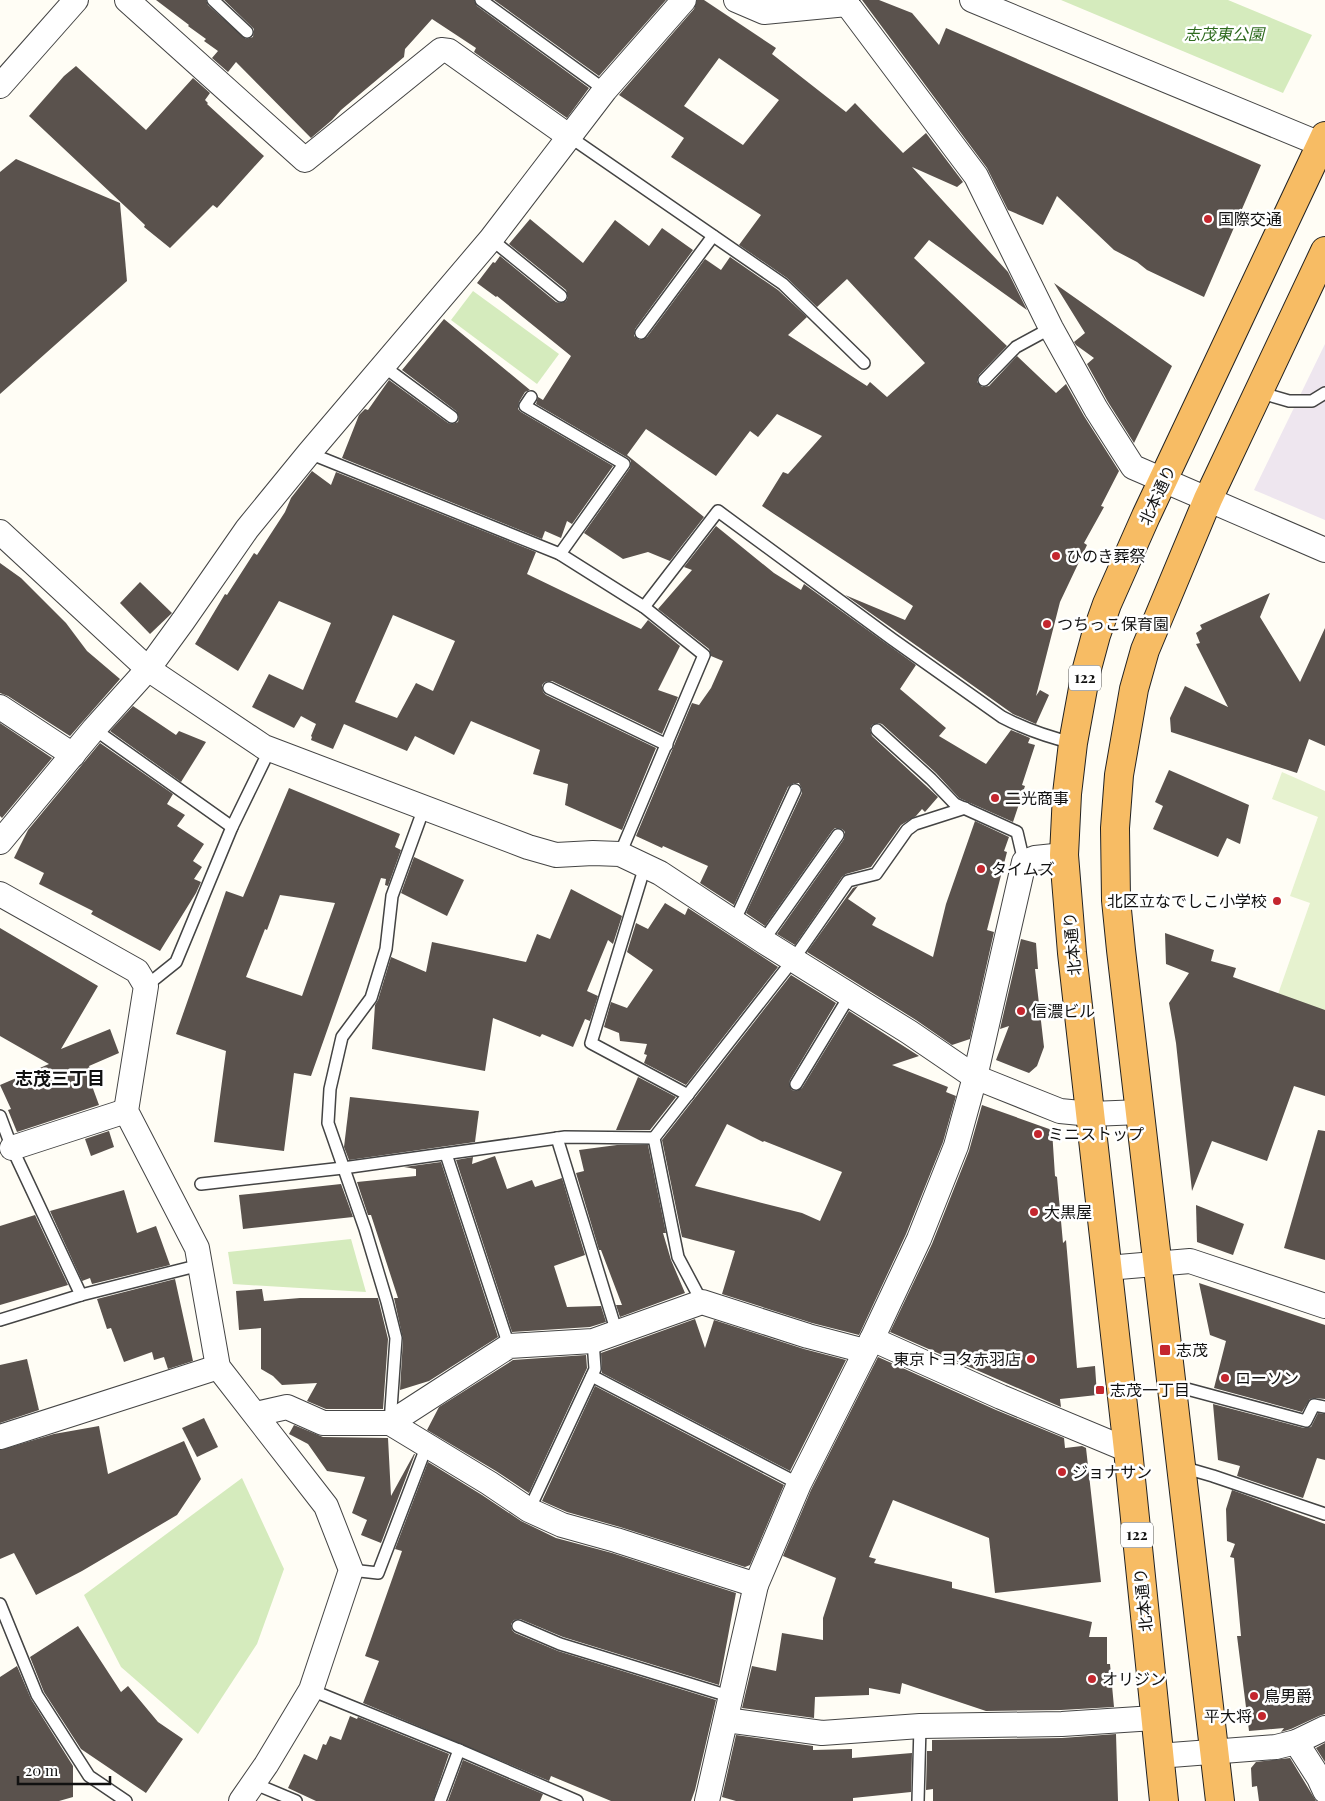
<svg xmlns="http://www.w3.org/2000/svg" width="1325" height="1801" viewBox="0 0 1325 1801" font-family="'Playfair Display','Noto Sans JP',serif">
	<style>
		.industrial { fill: #eee6ef }
		.green { fill: #d5ebbd }
		.pitch { fill: #e6f2cf }
		.building { fill: #5a524d; fill-rule: evenodd }
		.lines { fill: none; stroke-linecap: round; stroke-linejoin: round }
		.service-casing { stroke: #444; stroke-width: 14 }
		.minor-casing { stroke: #444; stroke-width: 26 }
		.trunk-casing { stroke: #222; stroke-width: 30 }
		.service { stroke: #fff; stroke-width: 11 }
		.minor { stroke: #fff; stroke-width: 24 }
		.trunk { stroke: #f7bc64; stroke-width: 28 }
		.poi-dot { fill: #c4262e; stroke: #fff; stroke-width: 2 }
		.labels { text-anchor: middle; stroke-width: 5; stroke-linejoin: round; paint-order: stroke }
		.shield { fill: #fff; stroke: #585858; stroke-width: 1 }
		.shield-label { font-size: 15px; font-weight: bold; fill: #111 }
		.park-label { font-size: 16px; font-style: italic; fill: #2f6b1f; stroke: #fff }
		.poi-label { font-size: 16px; fill: #111; stroke: #fff; text-anchor: start }
		.street-label { font-size: 16px; fill: #111; stroke: #fff }
		.neighbourhood-label { font-size: 18px; font-weight: bold; fill: #111; stroke: #fff }
	</style>
	<rect width="100%" height="100%" fill="#fffdf5"/>
	<!-- industrial -->
	<path class="industrial" d="M1325,344V520L1254,490Z"/>
	<!-- green -->
	<g class="green">
		<path d="M1061,0H1228L1312,35L1283,93Z"/>
		<path d="M473,291L559,354L537,384L451,320Z"/>
		<path d="M351,1239L366,1292L233,1284L228,1252Z"/>
		<path d="M242,1478L284,1569L257,1644L198,1734L121,1667L84,1595Z"/>
	</g>
	<!-- pitch -->
	<path class="pitch" d="M1282,772L1325,791V1014L1277,997L1310,903L1290,896L1318,817L1272,799Z"/>
	<!-- building -->
	<g class="building">
		<path d="M156,0H206L208,5L246,39L253,37L254,29L224,0H474L477,6L589,88L567,118L474,52L476,48L432,19L405,49L404,57L341,110L332,120L311,138L236,62L228,72L212,58L218,51L204,41L206,39L188,26L189,25Z"/>
		<path d="M494,0H666L599,76Z"/>
		<path d="M697,0H704L776,48L772,54L846,112L855,103L903,153L926,133L963,182L957,187L912,167L1008,272L1027,310L929,240L914,258L1007,346L979,375L977,382L982,387L989,386L1017,356L1056,393L1066,384L1084,416L1119,471L1101,506L1104,507L1084,543L1087,545L1060,602L1036,696L1040,690L1049,695L1036,724L1013,714L845,595L905,620L913,606L762,506L783,472L788,474L822,436L777,414L758,437L750,431L716,476L646,429L627,455L704,517L670,561L648,552L623,559L584,533L630,468L631,461L628,458L536,404L538,397L543,400L571,356L497,296L496,297L477,283L493,262L495,263L500,256L556,302L560,303L566,301L568,297L566,290L509,244L530,219L583,263L615,220L649,246L662,228L693,250L635,329L634,336L640,340L647,337L705,259L721,270L730,257L778,290L807,317L788,335L867,386L870,382L887,397L925,363L847,279L817,307L787,278L739,245L761,215L671,157L684,138L619,95L694,9ZM719,58L779,100L743,145L684,106Z"/>
		<path d="M862,0H879L912,13L939,45L946,28L1261,165L1204,297L1147,270L1137,262L1114,250L1057,196L1043,225L1008,210L987,168Z"/>
		<path d="M76,66L146,130L193,78L210,93L205,100L208,103L207,104L264,156L217,208L213,205L170,248L144,227L145,225L29,116L64,76Z"/>
		<path d="M16,159L120,203L127,281L0,394V172Z"/>
		<path d="M1054,283L1172,366L1134,443L1108,402L1087,364L1094,358L1076,345L1074,342L1085,333Z"/>
		<path d="M444,319L530,390L525,392L519,402L518,409L521,412L613,466L572,524L567,521L561,538L545,531L542,539L342,458L359,415L365,409L368,410L389,380L448,423L452,424L458,422L459,417L456,411L402,370Z"/>
		<path d="M312,471L331,485L336,472L536,552L527,574L641,629L648,620L680,646L658,690L678,697L662,734L552,681L545,682L542,685L543,692L546,695L656,748L622,830L565,805L568,784L533,774L540,750L471,721L454,755L415,736L407,751L344,724L333,749L311,740L312,737L311,736L316,724L301,716L294,728L252,707L269,674L303,690L331,623L279,601L238,671L195,644L225,594L227,595L254,553L257,555L285,512L291,498ZM393,615L455,641L433,691L416,683L397,718L355,702Z"/>
		<path d="M716,526L774,573L801,590L804,584L916,665L900,689L946,728L939,736L986,764L1011,730L1030,738L1028,743L1035,745L1022,785L1025,786L1013,822L959,798L936,773L882,724L878,723L872,725L870,729L872,736L938,797L925,812L922,809L916,816L901,825L871,867L846,874L842,877L795,945L777,934L844,839L845,832L842,829L835,828L832,831L765,926L746,913L802,793V789L799,783H794L788,787L734,905L700,883L708,866L663,846L662,848L636,836L692,703L699,705L711,688L723,661L711,656L709,649L658,609L692,570L684,567Z"/>
		<path d="M0,563L21,578L66,623L87,651L120,679L70,736L8,696L0,693Z"/>
		<path d="M140,582L172,613L150,634L120,603Z"/>
		<path d="M1270,593L1260,617L1300,682L1325,628V746L1309,739L1297,773L1171,732L1170,718L1185,686L1228,707L1196,644L1200,643L1196,633L1202,629L1200,625Z"/>
		<path d="M133,706L176,735L179,731L206,742L181,782L110,731Z"/>
		<path d="M0,723L52,758L2,818L0,816Z"/>
		<path d="M100,743L173,794L167,804L185,815L177,826L204,844L193,861L202,867L194,879L201,882L196,893L160,951L91,914L93,911L39,884L44,873L14,858L28,830Z"/>
		<path d="M1169,770L1249,805L1240,844L1227,838L1218,857L1153,829L1163,806L1155,802Z"/>
		<path d="M289,788L400,834L395,847L401,850L388,886L385,885L386,879L381,878L311,1076L294,1073L284,1151L214,1142L226,1051L176,1034L226,891L243,897ZM280,895L335,903L302,996L246,977L265,929L267,930Z"/>
		<path d="M975,821L1009,837L1004,851L1007,852L987,930L994,932L970,1039L952,1045L916,1020L807,952L853,888L858,886L848,899L876,918L872,925L933,957L946,904Z"/>
		<path d="M414,857L464,880L447,916L401,893Z"/>
		<path d="M571,889L622,916L613,944L608,940L587,991L598,996L590,1021L585,1019L573,1047L542,1034L540,1037L493,1018L485,1071L372,1049L375,1005L378,1000L391,957L426,972L432,942L526,962L537,934L550,939Z"/>
		<path d="M665,903L685,915L688,908L778,967L686,1085L644,1063L647,1055L644,1054L647,1044L620,1041L619,1033L604,1027L611,1002L627,1008L653,970L627,952L636,923L648,929Z"/>
		<path d="M0,928L98,986L61,1049L110,1029L119,1053L89,1066L92,1074L88,1075L99,1105L17,1132L8,1110L11,1109L0,1085L49,1064L0,1036Z"/>
		<path d="M1165,933L1214,950L1211,961L1236,968L1233,977L1325,1010V1096L1294,1086L1267,1161L1212,1141L1192,1191L1176,1043L1169,1003L1189,973L1166,964Z"/>
		<path d="M1021,939L1036,943L1038,969H1035L1044,1047L1037,1066L1029,1073L996,1060L1009,1026L1000,1029Z"/>
		<path d="M791,975L836,1003L790,1080L789,1084L792,1090L796,1091L802,1088L849,1011L919,1056L892,1065L948,1087L946,1092L956,1096L943,1142L906,1234L859,1335L812,1323L722,1294L735,1251L682,1237L662,1140ZM727,1124L763,1142L764,1141L842,1172L820,1221L802,1213L695,1186Z"/>
		<path d="M638,1077L676,1097L650,1130H616Z"/>
		<path d="M350,1097L479,1111L475,1142L349,1160L344,1147Z"/>
		<path d="M982,1105L1052,1130L1055,1176L1057,1177L1063,1243L1066,1240L1077,1368L1095,1366L1097,1395L1060,1399L1061,1407L890,1332L932,1244L969,1151Z"/>
		<path d="M1318,1130L1325,1131V1260L1284,1248Z"/>
		<path d="M109,1131L114,1147L91,1156L85,1139Z"/>
		<path d="M617,1145H648L666,1233H663L671,1260L685,1293L620,1317L616,1305H622L601,1250H599L576,1173L584,1171L579,1150Z"/>
		<path d="M495,1156L507,1189L532,1180L535,1187L562,1178L585,1255L554,1266L567,1307L601,1306L606,1322L590,1327L512,1332L456,1160L473,1157L472,1164Z"/>
		<path d="M441,1162L498,1337L429,1381L400,1390L403,1339L394,1298H398L371,1215H368L357,1182L416,1176V1169L404,1167Z"/>
		<path d="M341,1184L353,1217L243,1229L239,1195Z"/>
		<path d="M124,1190L137,1233L156,1226L170,1265L92,1284L90,1278L82,1281L50,1211Z"/>
		<path d="M1196,1205L1244,1224L1233,1255L1197,1242Z"/>
		<path d="M35,1215L68,1285L0,1305V1226Z"/>
		<path d="M175,1279L193,1361L168,1369L164,1357L154,1360L152,1352L124,1362L111,1328L107,1329L97,1299Z"/>
		<path d="M1199,1283L1325,1325V1399L1315,1398L1310,1399L1302,1412L1214,1388L1226,1341L1210,1335Z"/>
		<path d="M262,1289L264,1301L300,1298H378L388,1339L383,1409H326L307,1401L317,1383L282,1385L273,1376L261,1369V1328L239,1330L236,1291Z"/>
		<path d="M695,1319L705,1348L714,1320L804,1349L846,1360L790,1471L602,1373L601,1353Z"/>
		<path d="M586,1355L587,1368L529,1493L496,1471L427,1430L439,1407L513,1360Z"/>
		<path d="M878,1357L996,1410L1064,1438L1065,1448L1082,1446L1086,1448L1101,1582L995,1593L989,1538L893,1500L869,1557L876,1559L874,1563L952,1582V1588L1092,1622L1089,1637H1107V1664H1110L1114,1707L1061,1710L986,1711L902,1683L900,1694L869,1688V1695L815,1697L814,1718L742,1708L752,1666L776,1671L782,1633L823,1640V1618L836,1578L783,1556L811,1490Z"/>
		<path d="M27,1359L39,1410L0,1423V1365Z"/>
		<path d="M595,1386L784,1485L750,1565L745,1567L620,1527L567,1512L542,1501Z"/>
		<path d="M1213,1404L1304,1428L1311,1427L1318,1413L1325,1414V1460L1317,1458L1303,1498L1237,1476L1240,1466L1218,1460Z"/>
		<path d="M204,1418L218,1447L197,1457L182,1428Z"/>
		<path d="M294,1425L323,1437L388,1438L391,1496L414,1454H415L381,1543L361,1535L367,1520L352,1513L365,1477L327,1471L308,1444L289,1434Z"/>
		<path d="M99,1426L108,1474L184,1441L201,1479L177,1515L82,1571L36,1595L14,1553L0,1559V1450L54,1434Z"/>
		<path d="M428,1462L482,1495L521,1521L556,1538L612,1553L736,1593L719,1685L563,1637L520,1619L514,1620L511,1624L512,1630L515,1633L558,1651L716,1700L695,1790L691,1801H611L551,1776L549,1781L363,1703L379,1661L365,1656L402,1551L395,1549Z"/>
		<path d="M1232,1490L1325,1524V1714L1319,1716L1291,1729L1281,1732L1284,1728L1249,1731L1237,1636H1241L1234,1558L1230,1557L1235,1544L1227,1541L1226,1509Z"/>
		<path d="M78,1626L121,1692L128,1686L158,1722L183,1739L146,1793L81,1749L44,1692L30,1657Z"/>
		<path d="M17,1666L31,1699L73,1766V1797L59,1801H0V1677Z"/>
		<path d="M350,1716L357,1719L358,1717L449,1754L433,1801H316L288,1788L304,1754L317,1760L323,1744L326,1745L330,1736L341,1740Z"/>
		<path d="M1116,1734L1118,1801H933V1789L926,1790L927,1751H932V1740L1062,1738Z"/>
		<path d="M736,1735L813,1746V1750L852,1749V1758L912,1753L911,1792L853,1798V1801H736L722,1797Z"/>
		<path d="M1325,1743V1762L1316,1748Z"/>
		<path d="M1290,1758L1316,1801H1259L1257,1786L1252,1787L1251,1768L1256,1762Z"/>
		<path d="M463,1760L543,1794L540,1801H448Z"/>
	</g>
	<g class="lines">
		<defs>
			<g id="service">
				<path d="M213,0L247,32"/>
				<path d="M481,0L605,90"/>
				<path d="M570,137L783,284L864,363"/>
				<path d="M491,239L561,296"/>
				<path d="M641,333L713,236"/>
				<path d="M383,366L452,417"/>
				<path d="M984,380L1016,347L1051,328"/>
				<path d="M1258,392L1289,401H1312L1325,393"/>
				<path d="M531,397L525,406L624,464L560,554"/>
				<path d="M309,453L560,554L644,607L704,655L620,854"/>
				<path d="M644,607L718,511L892,639L1002,717C1025,729 1048,737 1073,743"/>
				<path d="M549,688L667,745"/>
				<path d="M94,729L232,827"/>
				<path d="M877,730L931,779L955,804L1017,832L1024,862"/>
				<path d="M645,866L591,1043L688,1095"/>
				<path d="M734,922L795,790"/>
				<path d="M763,941L838,835"/>
				<path d="M146,986L176,962L232,827L270,749"/>
				<path d="M796,1084L850,995"/>
				<path d="M0,1116L12,1148L81,1295"/>
				<path d="M557,1138L617,1333"/>
				<path d="M446,1154L509,1346"/>
				<path d="M201,1184L343,1168L565,1137L654,1138"/>
				<path d="M702,1302L678,1257L654,1138L793,960L848,881L876,874L907,830L915,824L965,808"/>
				<path d="M0,1320L81,1295L200,1265"/>
				<path d="M592,1376L799,1484"/>
				<path d="M1172,1385L1306,1421L1314,1405L1325,1407"/>
				<path d="M390,1423L396,1338L387,1302L365,1229L328,1123L330,1089L342,1037L371,998L386,949L392,896L424,808"/>
				<path d="M1182,1467L1213,1476L1325,1514"/>
				<path d="M529,1510L595,1369L593,1341"/>
				<path d="M351,1570L378,1573L427,1445"/>
				<path d="M0,1604L37,1695L89,1776L126,1801"/>
				<path d="M518,1626L560,1644L732,1697"/>
				<path d="M311,1690L459,1750L577,1801"/>
				<path d="M253,1783L296,1801"/>
				<path d="M440,1801L459,1750"/>
				<path d="M918,1801L920,1726"/>
			</g>
			<g id="minor">
				<path d="M127,0L305,160L441,50L449,51L570,137"/>
				<path d="M736,0L764,12L847,4"/>
				<path d="M847,0V4L976,176L1051,328L1096,409L1133,467L1325,550"/>
				<path d="M972,0L1325,146"/>
				<path d="M0,86L76,0"/>
				<path d="M0,532L148,669L264,747L528,847L556,855L593,853L620,854L660,873L763,941L909,1032L975,1077L1060,1111L1091,1114L1141,1112"/>
				<path d="M0,707L73,755"/>
				<path d="M0,842L94,729L148,669L183,621L247,529L309,453L491,239L605,90L684,0"/>
				<path d="M0,894L137,971L146,986L126,1111L197,1248L218,1367L326,1506L351,1570L311,1690L266,1765L241,1801"/>
				<path d="M12,1148L126,1111"/>
				<path d="M1107,1268L1190,1261L1325,1306"/>
				<path d="M872,1339L1001,1397L1128,1450"/>
				<path d="M256,1414L287,1407L323,1423H390L489,1483L529,1510L562,1525L616,1540L756,1585"/>
				<path d="M390,1423L509,1346L593,1341L702,1302L808,1336L865,1351"/>
				<path d="M0,1437L218,1367"/>
				<path d="M726,1720L822,1733L920,1726L1062,1724L1154,1718"/>
				<path d="M1296,1742L1319,1778L1325,1791"/>
				<path d="M1158,1756L1276,1747L1296,1742L1325,1728"/>
				<path d="M707,1801L756,1585L799,1484L872,1339L919,1239L956,1146L975,1077L1024,862L1035,858L1064,855"/>
			</g>
			<g id="trunk">
				<path d="M1164,1801L1128,1450L1072,953L1064,855L1067,794L1073,743L1086,672L1096,635L1107,604L1146,516L1325,136"/>
				<path d="M1220,1801L1121,950L1116,900L1115,828L1119,775L1134,689L1145,650L1208,499L1325,251"/>
			</g>
		</defs>
		<!-- service casing -->
		<use href="#service" class="service-casing"/>
		<!-- minor casing -->
		<use href="#minor" class="minor-casing"/>
		<!-- trunk casing -->
		<use href="#trunk" class="trunk-casing"/>
		<!-- service -->
		<use href="#service" class="service"/>
		<!-- minor -->
		<use href="#minor" class="minor"/>
		<!-- trunk -->
		<use href="#trunk" class="trunk"/>
	</g>
	<!-- markers -->
	<g class="poi-dot">
		<circle cx="1208" cy="219" r="5"/>
		<circle cx="1056" cy="556" r="5"/>
		<circle cx="1047" cy="624" r="5"/>
		<circle cx="995" cy="798" r="5"/>
		<circle cx="981" cy="869" r="5"/>
		<circle cx="1277" cy="901" r="5"/>
		<circle cx="1021" cy="1011" r="5"/>
		<circle cx="1038" cy="1134" r="5"/>
		<circle cx="1034" cy="1212" r="5"/>
		<rect x="1159" y="1344" width="12" height="12" rx="2.5"/>
		<circle cx="1031" cy="1359" r="5"/>
		<circle cx="1225" cy="1378" r="5"/>
		<rect x="1095" y="1385" width="10" height="10" rx="2.5"/>
		<circle cx="1062" cy="1472" r="5"/>
		<circle cx="1092" cy="1679" r="5"/>
		<circle cx="1254" cy="1696" r="5"/>
		<circle cx="1262" cy="1716" r="5"/>
	</g>
	<g class="labels">
		<!-- shield labels -->
		<g class="shield">
			<rect x="1069" y="665.5" width="32" height="25" rx="4"/>
			<rect x="1121" y="1522.5" width="32" height="25" rx="4"/>
		</g>
		<g class="shield-label">
			<text x="1085" y="683">122</text>
			<text x="1137" y="1540">122</text>
		</g>
		<!-- park labels -->
		<g class="park-label">
			<text x="1224" y="40">志茂東公園</text>
		</g>
		<!-- poi labels -->
		<g class="poi-label">
			<text x="1218" y="225">国際交通</text>
			<text x="1066" y="562">ひのき葬祭</text>
			<text x="1057" y="630">つちっこ保育園</text>
			<text x="1005" y="804">二光商事</text>
			<text x="991" y="875">タイムズ</text>
			<text x="1267" y="907" text-anchor="end">北区立なでしこ小学校</text>
			<text x="1031" y="1017">信濃ビル</text>
			<text x="1048" y="1140">ミニストップ</text>
			<text x="1044" y="1218">大黒屋</text>
			<text x="1176" y="1356">志茂</text>
			<text x="1021" y="1365" text-anchor="end">東京トヨタ赤羽店</text>
			<text x="1235" y="1384">ローソン</text>
			<text x="1110" y="1396">志茂一丁目</text>
			<text x="1072" y="1478">ジョナサン</text>
			<text x="1102" y="1685">オリジン</text>
			<text x="1264" y="1702">鳥男爵</text>
			<text x="1252" y="1722" text-anchor="end">平大将</text>
		</g>
		<!-- street labels -->
		<g class="street-label">
			<text transform="translate(1157 495) rotate(-65)" y="6">北本通り</text>
			<text transform="translate(1072 944) rotate(-95)" y="6">北本通り</text>
			<text transform="translate(1143 1600) rotate(-96)" y="6">北本通り</text>
		</g>
		<!-- neighbourhood labels -->
		<g class="neighbourhood-label">
			<text x="60" y="1085">志茂三丁目</text>
		</g>
	</g>
	<!-- scale -->
	<path d="M18 1776v8h92v-8" fill="none" stroke="#111111" stroke-width="2.5"/>
	<text x="25" y="1776" font-size="15" fill="#111111" stroke="#ffffff" stroke-width="4" paint-order="stroke">20 m</text>
</svg>
